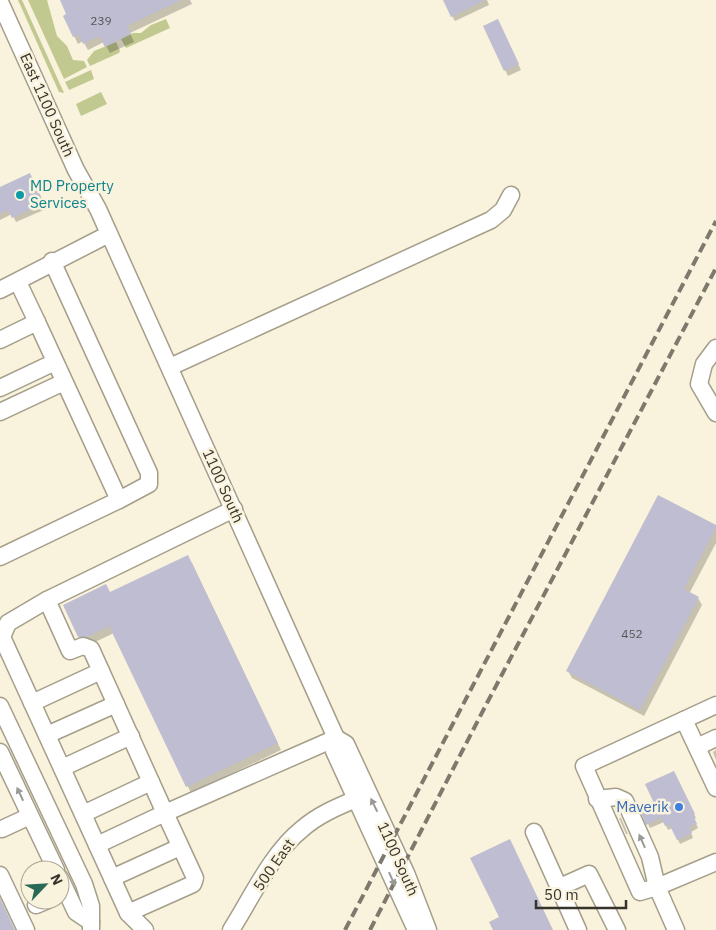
<svg xmlns="http://www.w3.org/2000/svg" width="716" height="930" viewBox="0 0 716 930" font-family="'IBM Plex Sans',sans-serif">
	<style>
		.green { fill: #c2c990 }
		.shadow { fill: #0003 }
		.building { fill: #bebdd2 }
		.lines { fill: none; stroke-linecap: round; stroke-linejoin: round }
		.minor-casing { stroke: #a49e8a; stroke-width: 19 }
		.minor { stroke: #fff; stroke-width: 16 }
		.rail { stroke: #7e796c; stroke-width: 4; stroke-dasharray: 10 5; stroke-linecap: butt }
		.oneway { fill: #9a9995 }
		.culture-dot { fill: #0f9aa8; stroke: #f9f2dc; stroke-width: 2 }
		.shop-dot { fill: #3f7fe0; stroke: #f9f2dc; stroke-width: 2 }
		.labels { text-anchor: middle; stroke-width: 5; stroke-linejoin: round; paint-order: stroke }
		.number-label { font-size: 12px; fill: #585655 }
		.street-label { font-size: 15px; fill: #36332b; stroke: #f9f2dc }
		.culture-label { font-size: 15px; fill: #0d838f; stroke: #f9f2dc; text-anchor: start }
		.shop-label { font-size: 15px; fill: #366cbe; stroke: #f9f2dc; text-anchor: end }
	</style>
	<rect width="100%" height="100%" fill="#f9f2dc"/>
	<!-- green -->
	<g class="green">
		<path d="M18,0H22L64,93L59,92Z"/>
		<path d="M28,0H47L57,36L67,46L73,60L84,61L87,67L64,79Z"/>
		<path d="M166,19L170,28L126,48L121,39L133,33H141L151,25Z"/>
		<path d="M116,42L120,51L119,53L90,66L87,60L94,51Z"/>
		<path d="M91,70L94,79L69,90L65,82Z"/>
		<path d="M101,92L107,104L81,116L76,104Z"/>
	</g>
	<!-- shadow -->
	<g class="shadow">
		<path d="M68,0H190L192,4L130,33L134,42L110,53L104,42L88,50L83,41L78,44L64,16L68,14Z"/>
		<path d="M450,0H487L489,5L455,21L452,16Z"/>
		<path d="M500,26L521,70L508,76L484,27Z"/>
		<path d="M33,180L46,209L16,222L12,214L0,220V189Z"/>
		<path d="M716,527V543L689,594L698,598L702,605L644,716L572,678L568,671Z"/>
		<path d="M192,563L281,750L191,793L114,633L91,644H84L79,637Z"/>
		<path d="M716,750V760L713,752Z"/>
		<path d="M676,776L696,818L694,819L698,828L691,832L693,838L680,844L672,828L668,830L664,822L650,828L648,824L655,802Z"/>
		<path d="M619,818H621L628,834H626Z"/>
	</g>
	<!-- building -->
	<g class="building">
		<path d="M60,0H181L127,26L131,34L105,47L99,36L83,44L79,35L73,37L63,16L66,14Z"/>
		<path d="M443,0H485L451,17Z"/>
		<path d="M498,19L519,64L504,71L483,26Z"/>
		<path d="M30,173L44,203L12,218L8,210L0,214V187Z"/>
		<path d="M658,495L716,525V528L684,589L699,597L640,710L566,671Z"/>
		<path d="M188,555L278,743L186,787L109,626L87,637H78L63,605L106,584L110,592Z"/>
		<path d="M674,771L695,814L693,815L697,824L689,827L692,833L677,840L669,824L665,826L661,818L646,825L639,808L653,801L645,784Z"/>
		<path d="M510,839L553,930H493L489,922L499,917L470,858Z"/>
		<path d="M0,898L15,930H0Z"/>
	</g>
	<g class="lines">
		<defs>
			<g id="minor">
				<path d="M0,2L76,170L98,209L336,738L334,751L416,930"/>
				<path d="M52,261L149,473V484L119,500"/>
				<path d="M18,282L37,322"/>
				<path d="M0,290L109,234"/>
				<path d="M0,340L37,322L119,500L0,557"/>
				<path d="M716,348L704,364L699,384L716,413"/>
				<path d="M170,367L491,220L503,210L511,195"/>
				<path d="M0,388L55,362"/>
				<path d="M0,412L64,382"/>
				<path d="M47,600L70,651L83,646L91,649L165,813L336,738"/>
				<path d="M32,703L101,671"/>
				<path d="M0,706L84,884L91,906V930"/>
				<path d="M684,720L716,788"/>
				<path d="M47,735L116,704"/>
				<path d="M336,738L346,744L406,873L428,930"/>
				<path d="M697,747L716,738"/>
				<path d="M0,752L56,870"/>
				<path d="M62,768L131,736"/>
				<path d="M597,799L616,797L625,801L650,857L657,887L640,892L584,766L716,705"/>
				<path d="M83,814L151,782"/>
				<path d="M2,829L30,816"/>
				<path d="M534,832L578,930"/>
				<path d="M97,845L165,813L195,878L193,884L128,913"/>
				<path d="M0,875L26,930"/>
				<path d="M60,878L76,912L91,922"/>
				<path d="M112,878L180,847"/>
				<path d="M560,887L589,874L617,930"/>
				<path d="M36,905L48,900"/>
				<path d="M145,930L128,913L2,637L8,623L47,600L234,509"/>
				<path d="M231,930C252,897 271,854 302,829C318,815 337,807 356,799"/>
				<path d="M676,930L657,887L716,862"/>
			</g>
		</defs>
		<!-- minor casing -->
		<use href="#minor" class="minor-casing"/>
		<!-- minor -->
		<use href="#minor" class="minor"/>
		<!-- rail -->
		<g class="rail">
			<path d="M345,930L716,221"/>
			<path d="M370,930L487,703L716,268"/>
		</g>
	</g>
	<!-- one-way arrows -->
	<defs><path id="oneway-solid" d="M-6-.8H1V-3.2L6.5 0L1 3.2V.8H-6Z" transform="scale(1.25)"/></defs>
	<g class="oneway">
		<use href="#oneway-solid" transform="translate(20 794) rotate(-115)"/>
		<use href="#oneway-solid" transform="translate(374 805) rotate(-116)"/>
		<use href="#oneway-solid" transform="translate(642 841) rotate(-114)"/>
		<use href="#oneway-solid" transform="translate(392 879) rotate(66)"/>
	</g>
	<!-- markers -->
	<circle class="culture-dot" cx="20" cy="195" r="5"/>
	<circle class="shop-dot" cx="679" cy="807" r="5"/>
	<g class="labels">
		<!-- number labels -->
		<g class="number-label">
			<text x="101" y="25">239</text>
			<text x="632" y="638">452</text>
		</g>
		<!-- street labels -->
		<g class="street-label">
			<text transform="translate(47 105) rotate(66)" y="5">East 1100 South</text>
			<text transform="translate(223 486) rotate(66)" y="5">1100 South</text>
			<text transform="translate(398 859) rotate(66)" y="5">1100 South</text>
			<text transform="translate(274 865) rotate(-55)" y="5">500 East</text>
		</g>
		<!-- culture labels -->
		<g class="culture-label">
			<text x="30" y="191">MD Property<tspan x="30" dy="17">Services</tspan></text>
		</g>
		<!-- shop labels -->
		<g class="shop-label">
			<text x="669" y="812">Maverik</text>
		</g>
	</g>
	<!-- north arrow -->
	<g transform="translate(45 885) rotate(65)"><circle r="24" fill="#f9f2dc" stroke="#aba695"/>
	<path d="M0-4L9 19L0 12L-9 19Z" fill="#2a6956"/>
	<text y="-8" font-size="14" font-weight="bold" text-anchor="middle" fill="#36332b">N</text>
	</g>
	<!-- scale -->
	<path d="M536 900v8h90v-8" fill="none" stroke="#36332b" stroke-width="2.5"/>
	<text x="544" y="900" font-size="15" fill="#36332b" stroke="#f9f2dc" stroke-width="4" paint-order="stroke">50 m</text>
</svg>
